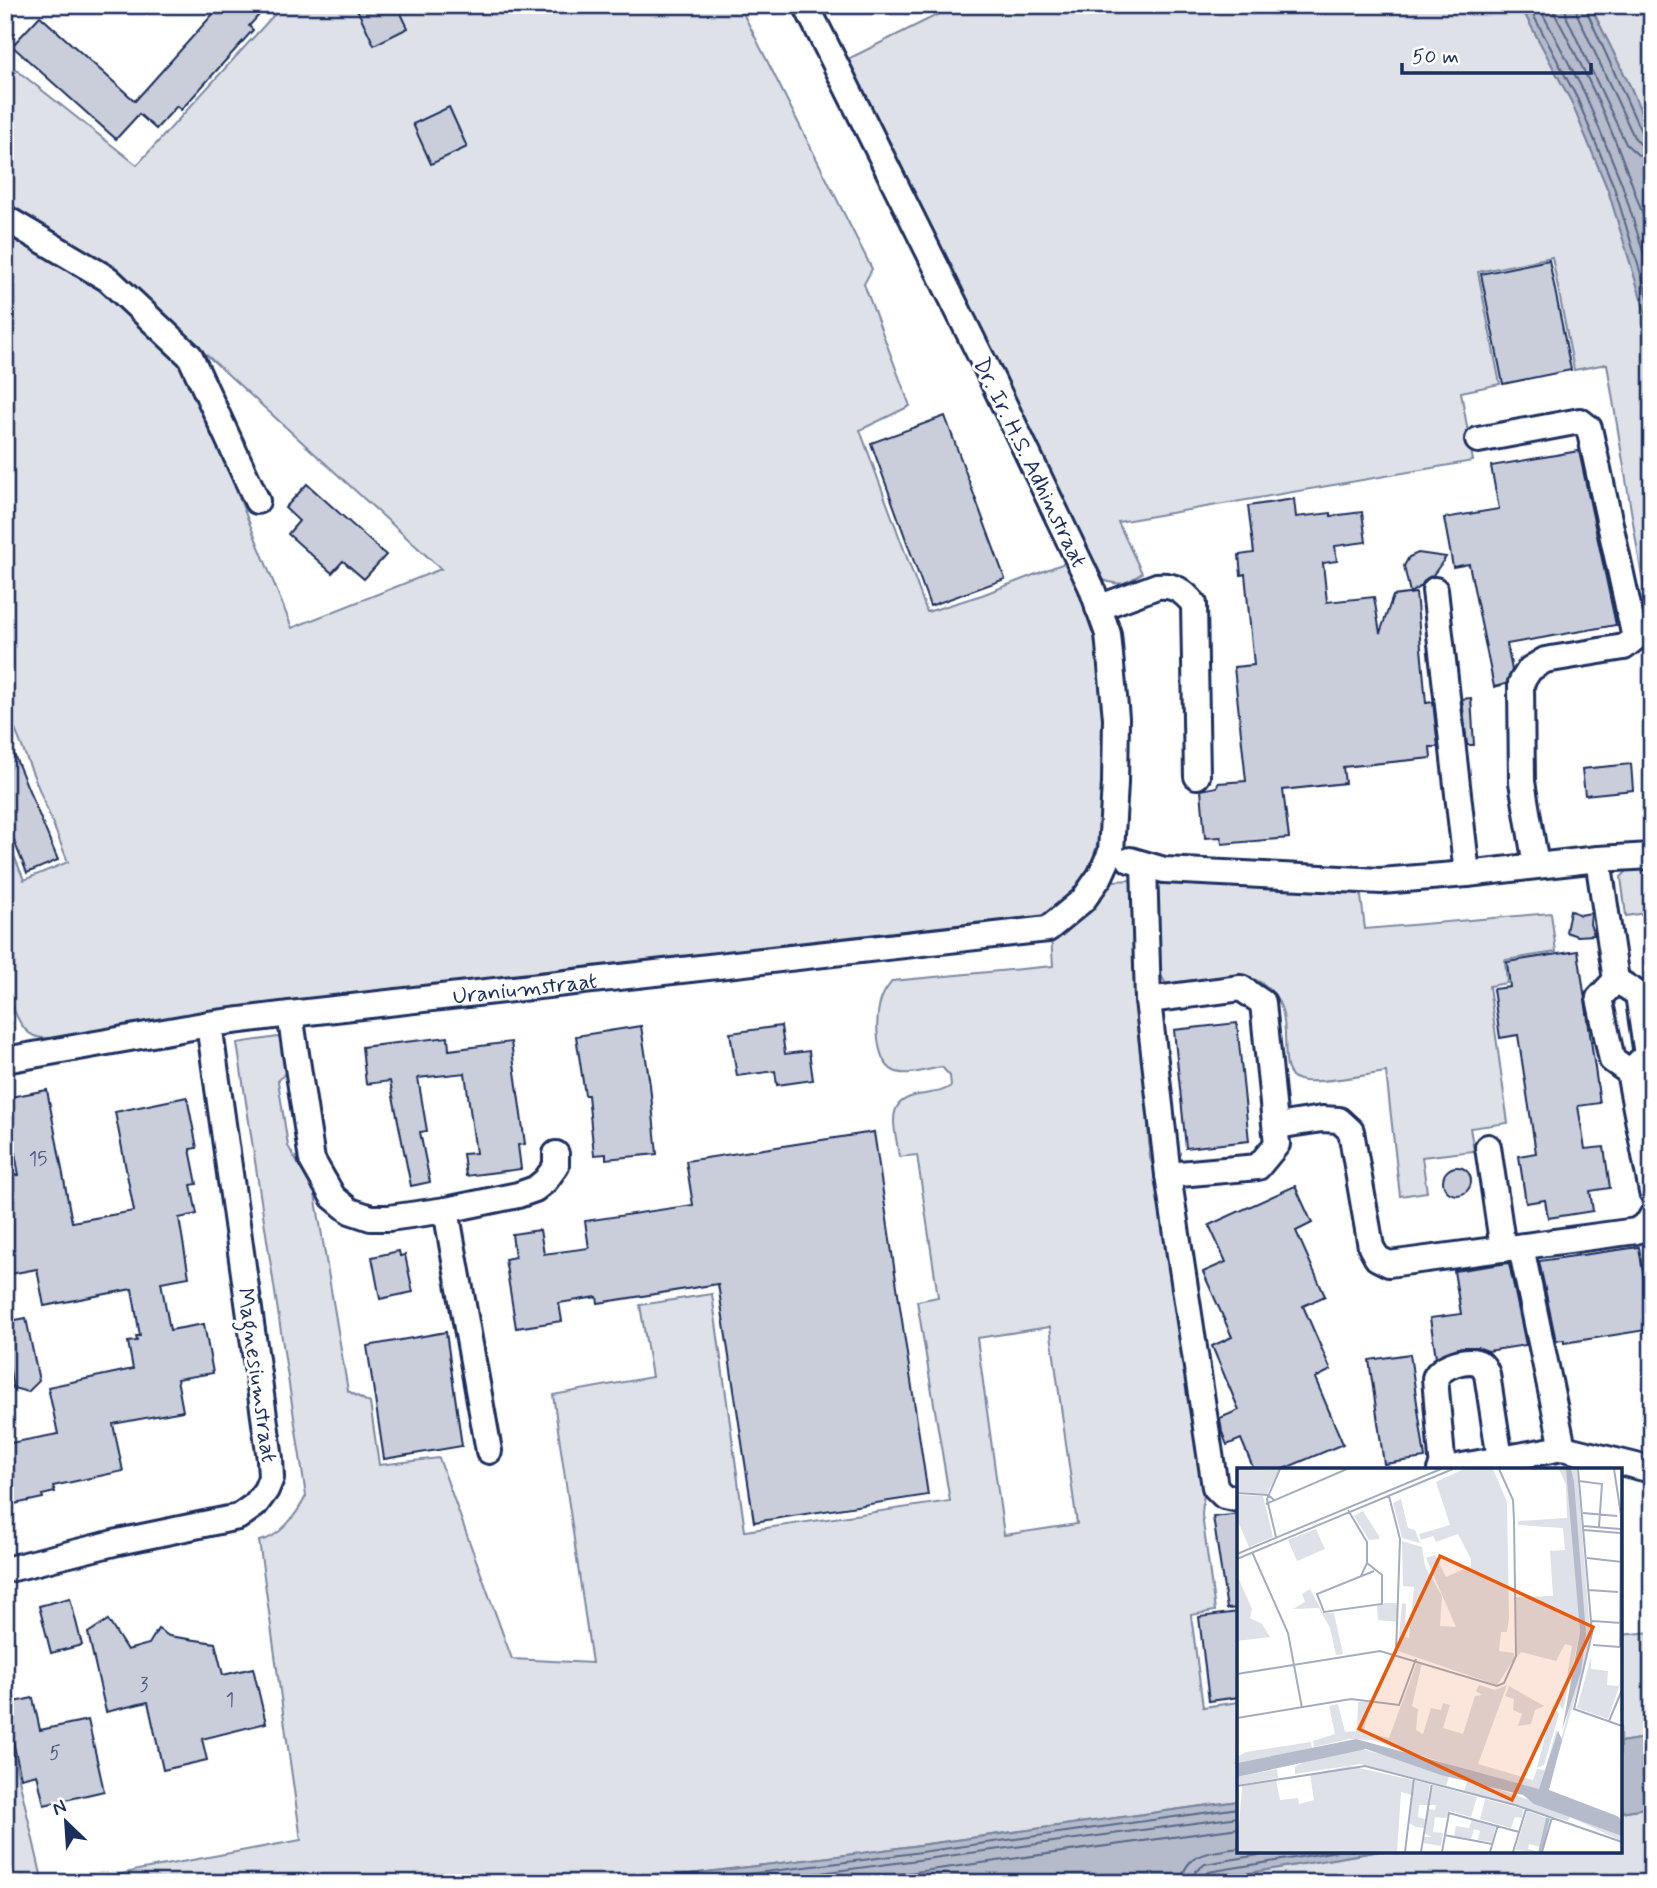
<svg xmlns="http://www.w3.org/2000/svg" width="1657" height="1888" viewBox="0 0 1657 1888" font-family="Mynerve,sans-serif">
	<style>
		.green { fill: #dee1e7; stroke: #7c88a2; stroke-width: 2; fill-rule: evenodd }
		.water { fill: #b5bbca; stroke: #77839f; stroke-width: 2 }
		.lines { fill: none; stroke-linecap: round; stroke-linejoin: round }
		.shore { stroke: #596789; stroke-width: 2 }
		.building { fill: #caceda; stroke: #1b2f5e; stroke-width: 2 }
		.minor-casing { stroke: #1b2f5e; stroke-width: 30 }
		.minor { stroke: #fff; stroke-width: 24 }
		.labels { text-anchor: middle; stroke-width: 6; stroke-linejoin: round; paint-order: stroke }
		.number-label { font-size: 19px; fill: #47577d }
		.street-label { font-size: 23px; fill: #1b2f5e; stroke: #fff }
		.inset-river { fill: none; stroke: #b5bbca; stroke-width: 3.5 }
		.inset-road { fill: none; stroke: #a4acbf; stroke-width: 2 }
		.view { fill: #e8590c; fill-opacity: 0.15; stroke: #e8590c; stroke-width: 3.5 }
		.inset-edge { fill: none; stroke: #1b2f5e; stroke-width: 3.5 }
	</style>
	<rect width="100%" height="100%" fill="#fff"/>
	<filter id="ink" filterUnits="userSpaceOnUse"><feTurbulence type="fractalNoise" baseFrequency=".0143" numOctaves="2"/><feDisplacementMap in="SourceGraphic" scale="14" xChannelSelector="R" yChannelSelector="G"/><feConvolveMatrix kernelMatrix="1 2 1 2 8 2 1 2 1" color-interpolation-filters="sRGB"/></filter>
	<g filter="url(#ink)">
		<!-- green -->
		<g class="green">
			<path d="M283,5H739L872,269L864,284L910,406L860,430L927,612L982,595L1067,562L1076,579L1090,618L1105,680L1106,815L1087,878L1047,913L1022,924L192,1016L51,1039C46,1038 39,1038 34,1036C17,1029 10,998 5,982V834L24,880L68,862L5,704V224L101,282L182,357L292,628L441,569L198,347L56,235L5,205V61L137,165Z"/>
			<path d="M957,5H1520L1571,101L1608,190L1652,334V638L1607,364L1574,370L1552,257L1478,272L1500,384L1461,392L1473,461L1118,522L1142,573C1123,586 1118,586 1097,578L846,60Z"/>
			<path d="M1590,5H1640L1652,26V139L1631,88Z"/>
			<path d="M1652,865V912L1626,916L1621,877L1631,867Z"/>
			<path d="M1153,879L1360,888L1365,929L1551,913L1556,952L1505,960L1507,983L1489,986L1508,1123L1470,1128L1474,1151L1422,1157L1427,1192L1400,1196L1386,1072C1367,1075 1315,1085 1299,1080C1268,1071 1308,1002 1254,979L1166,984L1159,972Z"/>
			<path d="M1133,880L1150,1158L1160,1185L1205,1479L1202,1515L1215,1611L1191,1615L1203,1707L1239,1702V1801L862,1853L616,1883H86L138,1870L301,1840L259,1541C280,1538 297,1514 306,1496L237,1043L285,1036L289,1069L278,1081L288,1146L315,1194L348,1391L370,1403L379,1465L439,1458L512,1659L592,1663L553,1395L652,1377L640,1305L712,1294L745,1531L950,1501L917,1301L938,1297L917,1155L899,1157C895,1125 882,1098 925,1094C936,1092 942,1092 951,1086L950,1076L942,1067C929,1069 906,1077 894,1071C874,1061 874,1012 883,995C885,990 889,986 892,981L1053,966L1051,936C1074,921 1097,906 1111,881ZM1050,1327L1077,1524L1004,1535L977,1338Z"/>
			<path d="M1652,1632V1737L1620,1742V1635Z"/>
			<path d="M5,1718L43,1883H5Z"/>
			<path d="M1652,1807V1883H1189L1380,1851H1620V1812Z"/>
		</g>
		<!-- water -->
		<g class="water">
			<path d="M1520,5H1590L1631,88L1652,139V334L1608,190L1571,101Z"/>
			<path d="M1652,1737V1807L1620,1812V1742Z"/>
			<path d="M1239,1801V1851H1380L1189,1883H616L862,1853Z"/>
		</g>
		<g class="lines">
			<!-- shore -->
			<g class="shore">
				<path d="M1528,5L1577,98L1614,187L1652,310"/>
				<path d="M1538,5L1585,94L1622,184L1652,280"/>
				<path d="M1550,5C1593,84 1626,158 1652,244"/>
				<path d="M1565,5L1567,18L1626,144L1638,155L1652,158"/>
				<path d="M1576,5L1577,14L1634,137L1641,145L1652,147"/>
				<path d="M1584,5L1642,134L1646,138H1652"/>
				<path d="M674,1883L863,1860L1239,1808"/>
				<path d="M747,1883L1239,1817"/>
				<path d="M834,1883L1239,1828"/>
				<path d="M1182,1883C1183,1851 1215,1852 1239,1848"/>
				<path d="M1193,1883L1195,1872L1205,1864L1283,1851"/>
				<path d="M1202,1883L1203,1876L1208,1872L1337,1851"/>
			</g>
		</g>
		<!-- building -->
		<g class="building">
			<path d="M221,5H268L249,26L253,30L181,110L177,106L156,129L139,114L116,139L12,46L40,16L135,101Z"/>
			<path d="M355,5H397L408,28L374,45Z"/>
			<path d="M449,107L467,147L431,164L413,124Z"/>
			<path d="M1549,260L1571,370L1503,384L1481,274Z"/>
			<path d="M945,416L1005,579L930,606L871,443Z"/>
			<path d="M1579,451L1616,625L1507,644L1512,670L1506,684L1494,687L1469,564L1453,567L1444,518L1499,509L1491,466Z"/>
			<path d="M307,484L386,555L364,579L343,561L332,573L288,534L299,521L285,508Z"/>
			<path d="M1294,499L1296,517L1331,513V516L1362,512L1366,542L1335,546L1337,561L1323,563L1327,602L1374,597L1380,633L1393,596L1416,593L1426,703L1433,702L1438,747H1430L1431,758L1343,767L1345,783L1283,790L1289,838L1222,844L1221,837L1205,838L1201,790L1217,787L1218,783L1246,781L1234,667L1254,665L1245,574L1241,575L1239,555L1254,553L1248,506Z"/>
			<path d="M1418,553L1446,557L1433,575L1426,579L1421,586L1410,593L1404,566L1409,557Z"/>
			<path d="M1471,698L1474,745H1467L1462,699Z"/>
			<path d="M5,733L58,860L27,873L5,819Z"/>
			<path d="M1631,764L1633,790L1585,795L1582,769Z"/>
			<path d="M1570,910L1580,915L1591,913L1590,924L1594,935L1577,936L1566,932Z"/>
			<path d="M1578,951L1600,1103L1578,1106L1585,1149L1604,1147L1610,1188L1590,1191L1593,1211L1548,1218L1545,1200L1526,1203L1519,1156L1536,1153L1518,1035L1500,1038L1493,989L1510,987L1507,962Z"/>
			<path d="M1237,1023L1249,1141L1186,1148L1174,1030Z"/>
			<path d="M641,1026L650,1085L657,1154L606,1159V1154L594,1155L588,1095H585L576,1036Z"/>
			<path d="M781,1026L785,1054L809,1051L813,1080L777,1085L775,1071L737,1076L730,1033Z"/>
			<path d="M448,1037L449,1050L511,1042L525,1144L518,1145L521,1169L466,1176L463,1154L476,1153L465,1073L418,1078L427,1131L420,1132L430,1182L411,1186L390,1081L366,1084L362,1047Z"/>
			<path d="M47,1090L72,1222L134,1211L115,1112L187,1097L197,1148L190,1149L197,1184L191,1185L197,1214L179,1218L189,1277L161,1282L170,1330L204,1324L213,1373L177,1379L183,1411L113,1424L123,1471L53,1486L55,1492L42,1495L43,1498L5,1506V1444L58,1434L48,1387L133,1369L128,1342L137,1341L136,1336H140L132,1289L44,1306L37,1269L5,1275V1176L19,1175L5,1098Z"/>
			<path d="M874,1132L928,1495L754,1522L718,1284L598,1303L597,1297L559,1303L562,1321L516,1328L505,1259L515,1257L512,1234L540,1230L544,1254L589,1248L585,1221L693,1205L686,1161Z"/>
			<circle cx="1457" cy="1181" r="14"/>
			<path d="M1295,1186L1312,1223L1296,1231L1325,1296L1303,1306L1331,1370L1315,1378L1343,1444L1281,1470H1254L1241,1439L1227,1445L1222,1432L1220,1418L1239,1410L1212,1346L1232,1337L1203,1272L1226,1262L1209,1225Z"/>
			<path d="M1639,1247L1645,1286L1652,1285V1329L1564,1343V1340L1556,1341L1539,1261Z"/>
			<path d="M399,1251L400,1256L405,1255L413,1292L380,1299L372,1257Z"/>
			<path d="M1509,1263L1526,1345L1488,1351L1477,1347H1461L1436,1357L1430,1318L1461,1314L1454,1271Z"/>
			<path d="M26,1318L39,1381L28,1392L13,1388L5,1341V1322Z"/>
			<path d="M446,1332L462,1446L384,1459L367,1346Z"/>
			<path d="M1410,1354L1425,1458L1384,1464L1369,1360Z"/>
			<path d="M1239,1514V1608L1227,1609L1213,1517Z"/>
			<path d="M70,1598L82,1645L51,1653L39,1606Z"/>
			<path d="M1239,1612V1697L1209,1701L1199,1617Z"/>
			<path d="M108,1620L127,1650L149,1644L158,1629L169,1636L215,1643L223,1675L253,1668L266,1723L202,1739L207,1760L163,1770L148,1702L106,1712L88,1633Z"/>
			<path d="M33,1698L40,1730L88,1720L104,1791L44,1805L37,1774L21,1778L5,1704Z"/>
		</g>
		<g class="lines">
			<defs>
				<g id="minor">
					<path d="M5,218L108,279L190,356L257,501"/>
					<path d="M1478,440L1580,421L1589,428L1635,638L1624,647L1545,660L1530,669L1521,683L1522,782L1536,865"/>
					<path d="M1435,590L1467,874"/>
					<path d="M1098,608L1157,586C1174,584 1183,591 1194,604L1197,776"/>
					<path d="M1598,859L1616,980L1638,994L1647,1055L1629,1072"/>
					<path d="M1130,860L1164,870L1381,881L1467,874L1598,859L1652,856"/>
					<path d="M1144,865L1148,1000L1168,1175L1215,1487L1224,1496L1239,1499"/>
					<path d="M1616,980L1599,998L1612,1060L1629,1072L1652,1192"/>
					<path d="M1148,1000L1241,988L1263,1003L1277,1144L1258,1167L1168,1175"/>
					<path d="M290,1014L312,1160L333,1197L350,1211L371,1218H389L446,1210L518,1195L535,1189L545,1181L556,1166V1154"/>
					<path id="s1" d="M5,1060L209,1024L290,1014L1048,929L1083,900L1100,876L1111,852L1115,783L1116,718L1108,634L1091,586L987,369L806,5"/>
					<path d="M1277,1126L1322,1119L1339,1120L1351,1131L1371,1247L1377,1258L1389,1264L1636,1231L1648,1223L1652,1216"/>
					<path d="M1488,1147L1503,1249"/>
					<path d="M446,1210L489,1451"/>
					<path d="M1521,1247L1563,1448"/>
					<path d="M1440,1470L1563,1448L1652,1470"/>
					<path d="M1443,1470L1435,1378C1441,1366 1468,1356 1481,1364C1483,1366 1486,1371 1487,1374L1500,1459"/>
					<path d="M5,1570L118,1542L238,1517L255,1505L266,1490L271,1478L270,1459L209,1024"/>
				</g>
			</defs>
			<!-- minor casing -->
			<use href="#minor" class="minor-casing"/>
			<!-- minor -->
			<use href="#minor" class="minor"/>
		</g>
	</g>
	<g class="labels">
		<!-- number labels -->
		<g class="number-label">
			<text x="38" y="1165">15</text>
			<text x="144" y="1691">3</text>
			<text x="230" y="1706">1</text>
			<text x="55" y="1759">5</text>
		</g>
		<!-- street labels -->
		<g class="street-label">
			<text transform="translate(1031 462) rotate(64)" y="8">Dr. Ir. H.S. Adhinstraat</text>
			<text dy="8" stroke="none"><textPath href="#s1" startOffset="525">Uraniumstraat</textPath></text>
			<text transform="translate(258 1375) rotate(82)" y="8">Magnesiumstraat</text>
		</g>
	</g>
	<!-- overview -->
	<g transform="translate(1237 1468)">
		<rect width="385" height="385" fill="#fff"/>
		<path d="M0,1L42,2L30,26L0,24ZM227,1H256L270,34L272,150L270,164H264L262,183L277,185V191L260,217L161,183L165,135L169,136L168,169L172,170L177,119L166,118L165,73L185,79L188,98L205,128L203,158L219,159L189,90L198,87L209,109L234,98V91L221,66L199,74L196,68L184,72L182,66L213,57L199,14ZM322,1H329L333,20L343,164L322,261L326,242L321,235L328,222L335,178L328,176L319,193L284,184L280,189L279,129L316,128L313,83L328,82L326,60L281,57V53L330,50L329,17ZM334,1H340L354,176L315,308L349,173ZM0,27L26,28L36,69L12,79L0,51ZM164,31L171,60L178,62L183,75L165,70L156,35ZM126,43L142,68V71L132,72L117,48ZM79,61L88,81L60,93L51,72ZM0,107L15,141L13,150L25,156L33,169L0,173ZM73,121L86,145H97L106,186L99,187L93,160L82,140L56,141L68,134L65,126ZM148,135H161V154L141,152L140,138ZM354,189V201L371,203L370,217L381,218L385,210L371,251L340,240ZM180,194L185,195L175,238L181,241L179,262L186,266L194,240L204,242L206,235L213,237L206,260L226,266L238,228L245,227L239,223L242,217L258,222L270,217L241,296L296,312L300,301L308,302L319,263H321L304,320L293,322L135,272L113,271L77,279L76,273L98,266L92,238L101,236L108,264L120,263L121,234H133L127,264L152,270ZM272,218L307,238L298,242L294,256L281,258L285,246L276,242L277,231L268,228ZM316,237L322,246L307,297L300,300ZM74,274L75,280L0,295V289L9,284ZM122,280L213,306L209,318L123,296L58,306V299L65,295ZM113,298L193,316L191,332L196,317L240,329L234,349L213,343L209,350L198,349L196,364L206,365L204,378L186,375L187,369H195L187,365L191,341L198,342L199,337H182L181,349L188,351L187,360L179,359L172,355L175,327L164,324L160,384H0L5,318L39,312L43,332L61,330L62,336L77,332L73,306ZM40,301L41,310L0,317V309ZM231,311L355,353L385,368V373L333,349L331,353L227,323ZM248,331L286,341L285,350L278,349L274,360L243,351ZM290,343L313,351L306,380L292,376L291,381L302,384L278,382ZM235,351L259,358L255,374L241,372L243,363L237,361L234,371L217,368L219,358L232,360Z" fill="#dee1e7"/>
		<path d="M329,1H334L337,14L349,166L344,204L325,262L343,164ZM321,263L325,272L312,322L380,348L385,352V368L297,336L286,327L204,307L129,281L0,309V295L119,271L302,321Z" fill="#b5bbca"/>
		<path class="inset-river" d="M303,384L311,350"/>
		<path class="inset-road" d="M341,1L355,165L337,241L385,258M377,1L384,47L383,179M342,13L365,16L362,59M0,25L31,27L37,32M152,28L163,71L159,185M29,36L110,1M111,42L130,74V95L124,108M346,45L380,48M346,58L383,61M347,62L383,65M39,69L30,31L43,1M15,84L51,165L65,240M0,86L204,1M350,90L385,94M0,91L216,1M130,95L145,107V136L87,144L80,126L137,103M352,122L381,124M355,153L385,155M356,177L383,179M0,206L143,183L260,218L267,215L279,188L277,52L276,32L262,1M0,250L114,231L162,237L179,191M372,253L385,222M0,318L128,298L278,337L385,374M207,367L255,376M168,384L177,310M184,384L195,315M205,384L212,345L282,364M253,384L261,357M276,384L289,341M305,384L315,349"/>
		<path class="view" d="M203,88L356,159L275,332L122,261Z"/>
		<rect width="385" height="385" class="inset-edge"/>
	</g>
	<!-- margin -->
	<rect width="1657" height="1888" fill="none" stroke="#fff" stroke-width="28"/>
	<rect x="14" y="14" width="1629" height="1860" fill="none" stroke="#1b2f5e" stroke-width="2.5" filter="url(#ink)"/>
	<!-- north arrow -->
	<g transform="translate(66 1822) rotate(335)" stroke="#ffffff" stroke-width="5" paint-order="stroke">
	<path d="M0-5L12 26L0 18L-12 26Z" fill="#1b2f5e"/>
	<text y="-10" font-size="19" font-weight="bold" text-anchor="middle" fill="#1b2f5e">N</text>
	</g>
	<!-- scale -->
	<path d="M1402 63v10h189v-10" fill="none" stroke="#1b2f5e" stroke-width="3.5"/>
	<text x="1412" y="63" font-size="21" fill="#1b2f5e" stroke="#ffffff" stroke-width="5" paint-order="stroke">50 m</text>
</svg>
